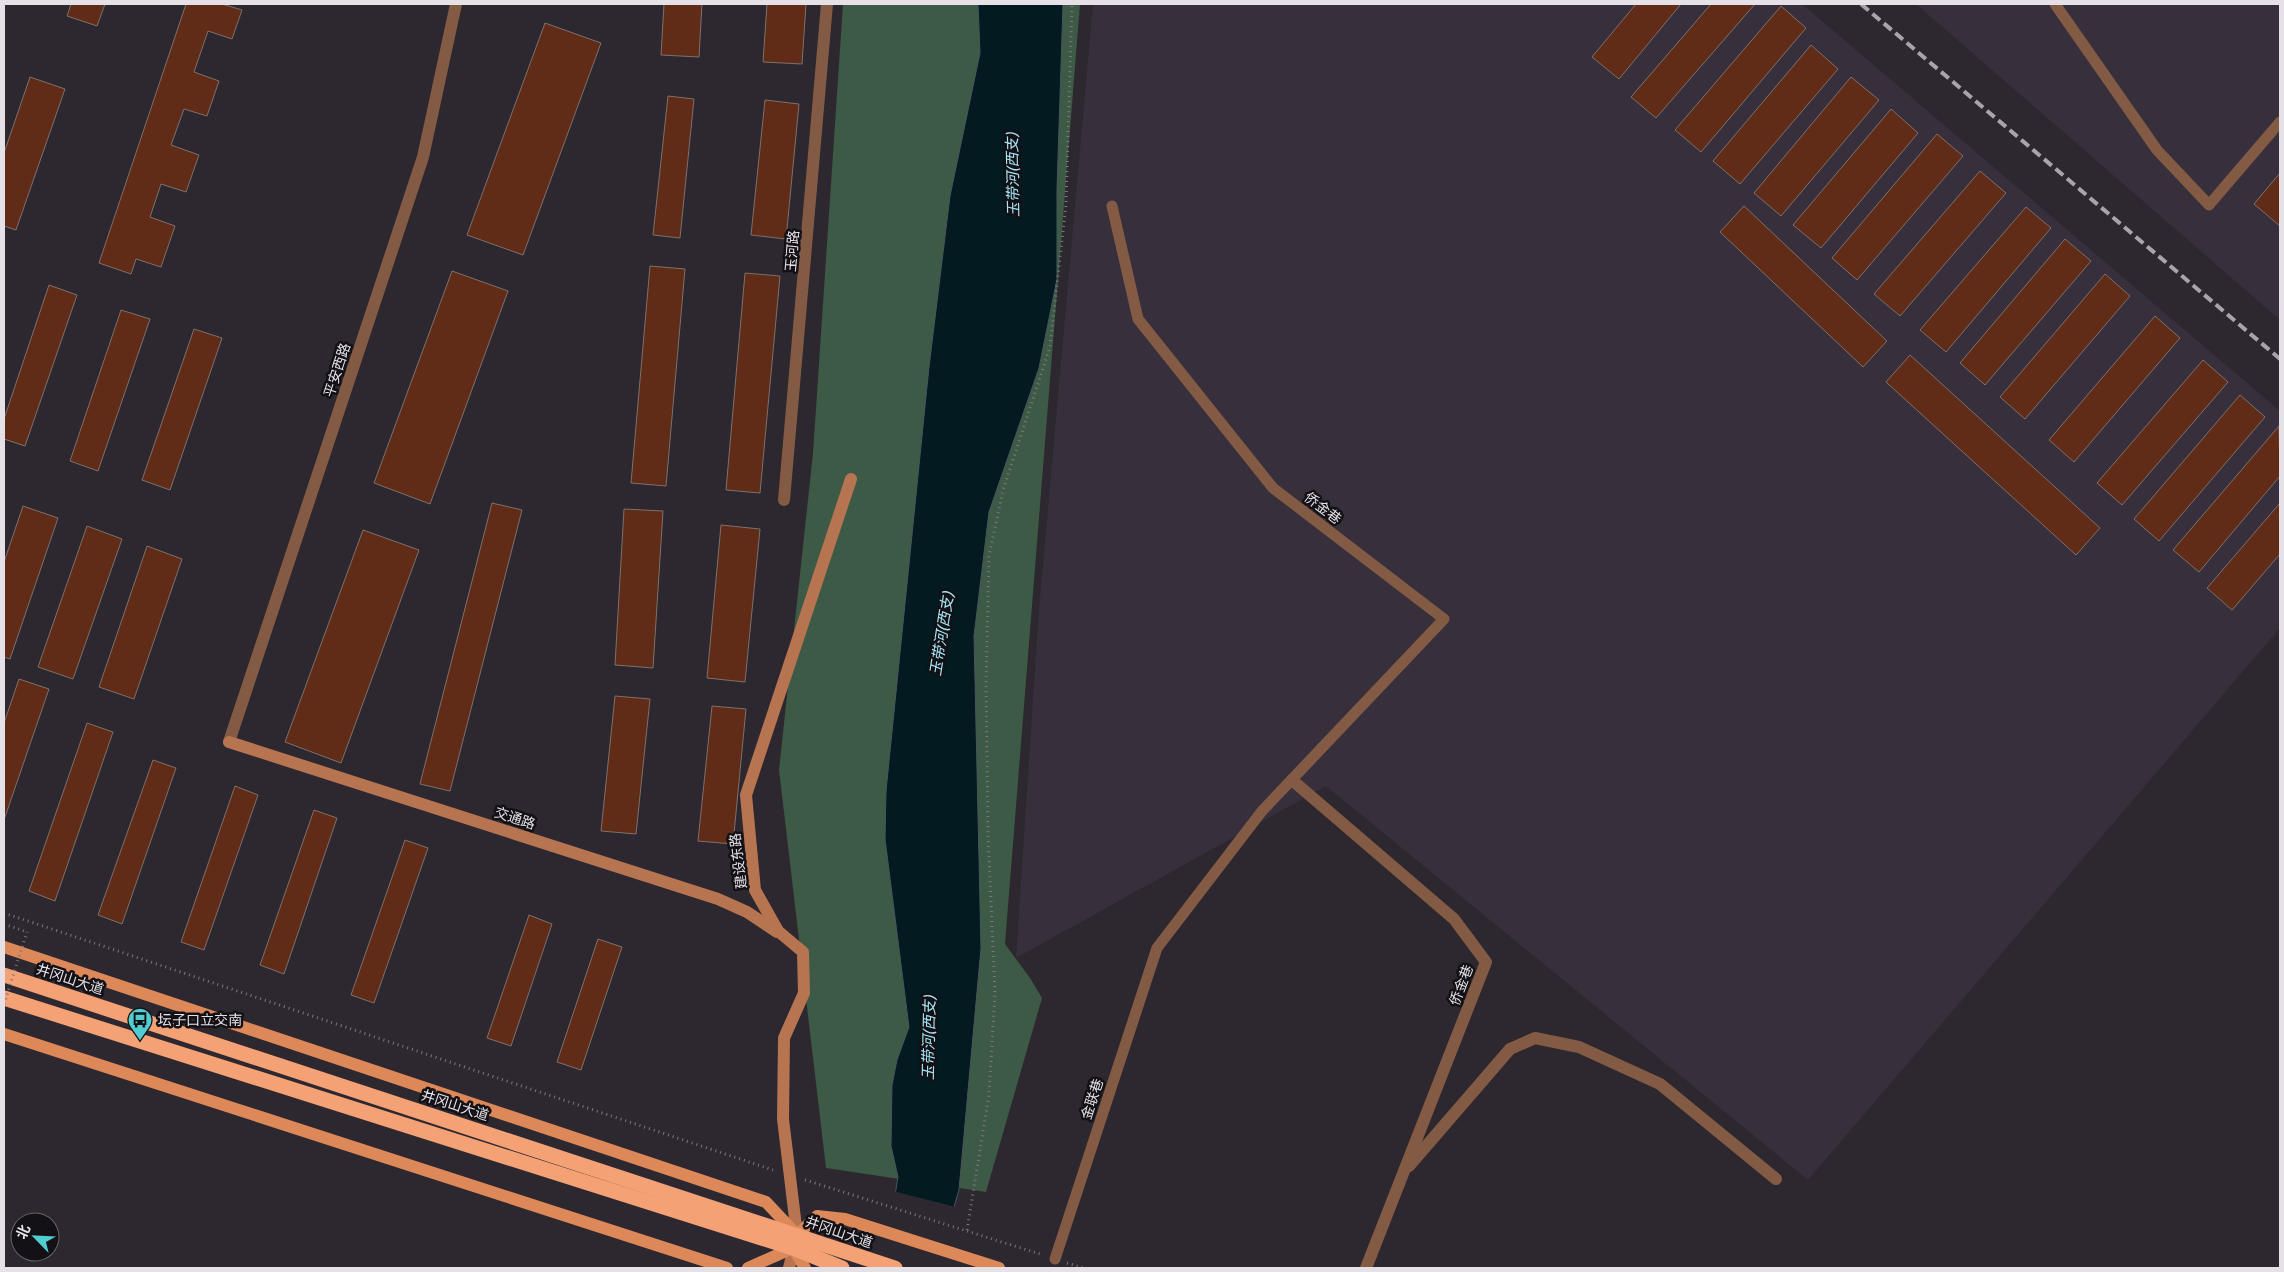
<svg xmlns="http://www.w3.org/2000/svg" width="2284" height="1272" viewBox="0 0 2284 1272" font-family="'Varela Round','Noto Sans SC',sans-serif">
	<style>
		.built { fill: #382f3c }
		.green { fill: #3c5a45 }
		.water { fill: #021a20; stroke: #46565c }
		.pier { fill: #2d272f }
		.building { fill: #602c18; stroke: #7d716c }
		.lines { fill: none; stroke-linecap: round; stroke-linejoin: round }
		.path { stroke: #7c777e; stroke-width: 3; stroke-dasharray: 1 4; stroke-linecap: butt }
		.lane { stroke: #835a44; stroke-width: 11 }
		.street { stroke: #835a44; stroke-width: 12 }
		.secondary { stroke: #b67450; stroke-width: 12 }
		.primary { stroke: #dc8859; stroke-width: 12 }
		.highway { stroke: #f3a175; stroke-width: 15 }
		.rail { stroke: #a9a4ab; stroke-width: 4; stroke-dasharray: 10 5; stroke-linecap: butt }
		.path-bridge { stroke: #7c777e; stroke-width: 3; stroke-dasharray: 1 4; stroke-linecap: butt }
		.labels { text-anchor: middle; stroke-width: 5; stroke-linejoin: round; paint-order: stroke }
		.street-label { font-size: 14px; fill: #e5e1e7; stroke: #131115 }
		.poi-label { font-size: 14px; fill: #e5e1e7; stroke: #131115; text-anchor: start }
		.water-label { font-size: 15px; font-style: italic; fill: #a6e6f6; stroke: #131115 }
	</style>
	<rect width="100%" height="100%" fill="#2d272f"/>
	<!-- built -->
	<g class="built">
		<path d="M1093,4H1802L2280,411V628L1808,1180L1326,786L1016,958L1039,609Z"/>
		<path d="M1916,4H2280V320Z"/>
	</g>
	<!-- green -->
	<path class="green" d="M843,4H1080L1005,944L1030,978L1042,998L986,1192L826,1168L779,770L813,453Z"/>
	<!-- water -->
	<path class="water" d="M978,4H1063L1057,189V279L1039,368L989,512L974,636L981,948L959,1190L936,1268H883L898,1177L891,1146L892,1085L897,1060L909,1027L885,839L886,791L929,367L950,196L980,53Z"/>
	<!-- pier -->
	<path class="pier" d="M893,1191L956,1207L939,1268H881Z"/>
	<!-- building -->
	<g class="building">
		<path d="M71,4H105L97,26L67,16Z"/>
		<path d="M186,4H222L242,10L232,39L208,31L194,72L219,81L207,116L184,109L171,145L199,155L186,192L161,184L150,217L175,226L161,267L136,259L131,274L99,263Z"/>
		<path d="M664,4H702L699,57L661,55Z"/>
		<path d="M767,4H806L802,64L763,62Z"/>
		<path d="M1636,4H1681L1619,79L1592,57Z"/>
		<path d="M1711,4H1755L1656,118L1631,97Z"/>
		<path d="M1781,6L1806,28L1701,152L1675,130Z"/>
		<path d="M545,23L601,43L523,255L467,235Z"/>
		<path d="M1811,45L1838,69L1740,184L1713,161Z"/>
		<path d="M30,77L65,89L16,230L4,226V153Z"/>
		<path d="M1851,77L1879,100L1781,216L1754,193Z"/>
		<path d="M668,96L694,99L680,238L653,235Z"/>
		<path d="M765,100L799,104L786,239L751,235Z"/>
		<path d="M1891,109L1918,133L1821,248L1793,225Z"/>
		<path d="M1937,134L1963,156L1857,280L1832,258Z"/>
		<path d="M1980,171L2006,193L1900,316L1874,294Z"/>
		<path d="M2280,173V226L2254,204Z"/>
		<path d="M1744,206L1887,341L1863,367L1720,232Z"/>
		<path d="M2026,207L2051,228L1946,352L1920,330Z"/>
		<path d="M2065,239L2091,261L1985,385L1960,363Z"/>
		<path d="M650,266L685,269L666,486L631,483Z"/>
		<path d="M452,271L508,291L430,504L374,483Z"/>
		<path d="M745,273L780,276L760,493L726,490Z"/>
		<path d="M2105,274L2130,296L2025,419L2000,397Z"/>
		<path d="M49,285L77,295L25,446L4,439V419Z"/>
		<path d="M121,310L150,319L98,471L70,461Z"/>
		<path d="M2155,316L2180,338L2074,462L2049,440Z"/>
		<path d="M194,329L222,338L170,490L142,480Z"/>
		<path d="M1910,355L2100,528L2076,555L1886,382Z"/>
		<path d="M2203,360L2228,382L2122,505L2097,483Z"/>
		<path d="M2240,395L2265,417L2159,541L2134,519Z"/>
		<path d="M2279,426L2280,476L2199,572L2173,550Z"/>
		<path d="M492,503L522,510L450,791L420,784Z"/>
		<path d="M2280,503V554L2232,610L2207,588Z"/>
		<path d="M23,506L58,518L10,659L4,657V562Z"/>
		<path d="M624,509L663,511L653,668L615,665Z"/>
		<path d="M721,525L760,529L745,682L707,678Z"/>
		<path d="M87,526L122,539L73,679L38,667Z"/>
		<path d="M363,530L419,550L341,763L285,742Z"/>
		<path d="M147,546L182,559L134,699L99,687Z"/>
		<path d="M19,679L49,689L4,820V723Z"/>
		<path d="M615,696L650,699L636,834L601,831Z"/>
		<path d="M712,706L746,709L733,844L698,841Z"/>
		<path d="M87,723L113,732L55,901L29,891Z"/>
		<path d="M153,760L176,768L122,924L98,915Z"/>
		<path d="M235,786L258,795L204,950L181,942Z"/>
		<path d="M314,810L337,818L284,974L260,965Z"/>
		<path d="M405,840L428,848L374,1003L351,995Z"/>
		<path d="M529,915L552,924L511,1046L487,1038Z"/>
		<path d="M598,939L622,947L581,1070L557,1062Z"/>
	</g>
	<g class="lines">
		<!-- path -->
		<g class="path">
			<path d="M4,913L773,1170"/>
			<path d="M4,924L27,932"/>
			<path d="M805,1180L1043,1255"/>
			<path d="M967,1230L989,1095L995,992L988,836L986,685L989,556L1003,490L1050,347L1066,204L1072,4"/>
			<path d="M1067,1263L1084,1268"/>
		</g>
		<!-- lane -->
		<g class="lane">
			<path d="M2055,4L2157,150L2209,205L2280,122"/>
			<path d="M1055,1259L1157,948L1262,811L1444,619L1273,488L1138,319L1112,206"/>
		</g>
		<!-- street -->
		<g class="street">
			<path d="M784,500L827,4"/>
			<path d="M229,742L423,157L456,4"/>
			<path d="M1292,780L1454,919L1486,962L1366,1268"/>
			<path d="M1409,1166L1510,1049L1535,1038L1579,1047L1660,1084L1776,1179"/>
		</g>
		<!-- secondary -->
		<g class="secondary">
			<path d="M229,742L718,899L747,912L777,932"/>
			<path d="M789,1268L797,1235L783,1119L784,1038L804,993L803,952L778,931L755,890L746,795L851,479"/>
		</g>
		<!-- primary -->
		<g class="primary">
			<path d="M4,947L766,1202L797,1235L817,1216L845,1219L999,1268"/>
			<path d="M4,1034L727,1268"/>
			<path d="M748,1268L793,1248L805,1268"/>
		</g>
		<!-- highway -->
		<g class="highway">
			<path d="M4,975L895,1268"/>
			<path d="M4,998L793,1248L842,1268"/>
		</g>
		<!-- rail -->
		<path class="rail" d="M1861,4L2280,359"/>
		<!-- path-bridge -->
		<path class="path-bridge" d="M4,1004L27,932"/>
	</g>
	<!-- icons -->
	<defs>
		<symbol id="bus-pin" viewBox="-11 -11 22 30"><path d="M0 17L-7.5 6A9.5 9.5 0 1 1 7.5 6Z" fill="#51ccd1" stroke="#131115"/><path d="M-5-6H5V4H4V6H2V4H-2V6H-4V4H-5ZM-3.5-4V0h7V-4ZM-3.5 1.2v1.5H-2V1.2ZM2 1.2v1.5H3.5V1.2Z" fill="#111"/></symbol>
	</defs>
	<g fill-rule="evenodd">
		<use href="#bus-pin" x="126" y="1006" width="28" height="38"/>
	</g>
	<g class="labels">
		<!-- street labels -->
		<g class="street-label">
			<text transform="translate(792 251) rotate(-85)" y="5">玉河路</text>
			<text transform="translate(337 370) rotate(-72)" y="5">平安西路</text>
			<text transform="translate(1323 508) rotate(37)" y="5">侨金巷</text>
			<text transform="translate(515 818) rotate(18)" y="5">交通路</text>
			<text transform="translate(738 861) rotate(-97)" y="5">建设东路</text>
			<text transform="translate(70 979) rotate(18)" y="5">井冈山大道</text>
			<text transform="translate(1461 985) rotate(-69)" y="5">侨金巷</text>
			<text transform="translate(1092 1099) rotate(-72)" y="5">金联巷</text>
			<text transform="translate(455 1105) rotate(18)" y="5">井冈山大道</text>
			<text transform="translate(839 1232) rotate(19)" y="5">井冈山大道</text>
		</g>
		<!-- poi labels -->
		<g class="poi-label">
			<text x="158" y="1025">坛子口立交南</text>
		</g>
		<!-- water labels -->
		<g class="water-label">
			<text transform="translate(1013 175) rotate(-91)" y="5">玉带河(西支)</text>
			<text transform="translate(942 634) rotate(-81)" y="5">玉带河(西支)</text>
			<text transform="translate(929 1038) rotate(-89)" y="5">玉带河(西支)</text>
		</g>
	</g>
	<!-- border -->
	<rect width="2284" height="1272" fill="none" stroke="#e5e1e7" stroke-width="10"/>
	<!-- north arrow -->
	<g transform="translate(35 1237) rotate(294)"><circle r="24" fill="#131115" stroke="#676469"/>
	<path d="M0-4L9 19L0 12L-9 19Z" fill="#51ccd1"/>
	<text y="-8" font-size="14" font-weight="bold" text-anchor="middle" fill="#e5e1e7">北</text>
	</g>
</svg>
